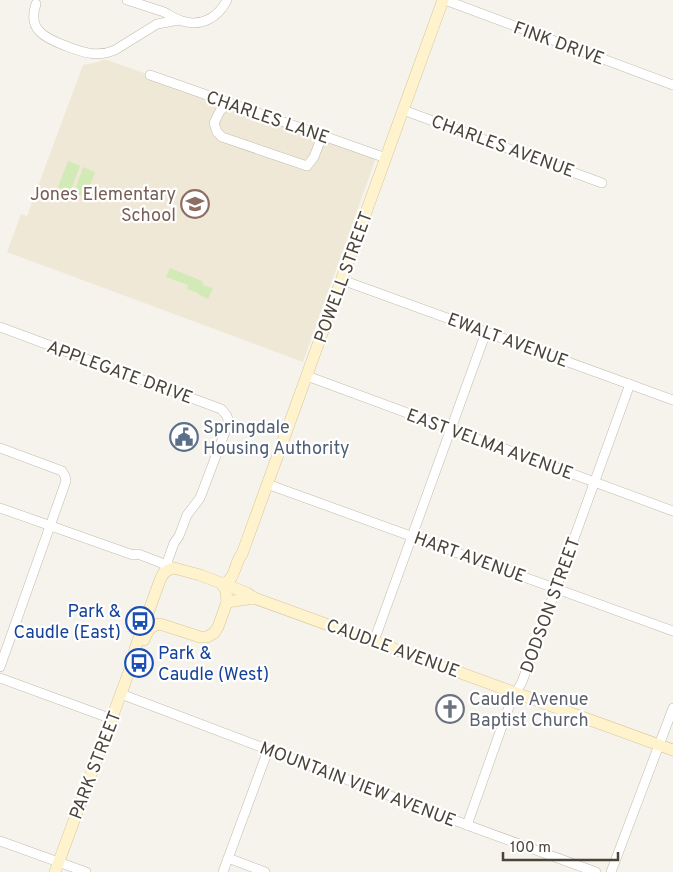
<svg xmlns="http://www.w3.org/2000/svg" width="673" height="872" viewBox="0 0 673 872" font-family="Overpass,sans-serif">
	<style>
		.education { fill: #efe8d6 }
		.green { fill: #d2eab5 }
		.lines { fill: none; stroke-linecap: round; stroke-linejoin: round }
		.street-casing { stroke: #c2bbae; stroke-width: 10 }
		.secondary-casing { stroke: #d6c79b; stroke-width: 12 }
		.street { stroke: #fff; stroke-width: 9 }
		.secondary { stroke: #fff3cd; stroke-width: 11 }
		.labels { text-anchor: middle; stroke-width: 4.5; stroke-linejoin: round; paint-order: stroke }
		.street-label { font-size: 18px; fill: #4b4439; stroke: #fff }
		.education-label { font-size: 18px; fill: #785e54; stroke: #fff; text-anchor: end }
		.service-label { font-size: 18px; fill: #4e5e75; stroke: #fff; text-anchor: start }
		.transit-label { font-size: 18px; fill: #164399; stroke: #fff; text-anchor: end }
		.worship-label { font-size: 18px; fill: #5b616d; stroke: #fff; text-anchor: start }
	</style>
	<rect width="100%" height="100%" fill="#f6f3ec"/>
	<!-- education -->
	<path class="education" d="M102,60H107L377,155L303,362L7,252L21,214L27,216L83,65L99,62Z"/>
	<!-- green -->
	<g class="green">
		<path d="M68,161L80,166L70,192L58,187Z"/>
		<path d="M83,167L95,172L86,197L74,193Z"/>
		<path d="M170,268L202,281L203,285L213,288L208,299L198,294V293L187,289L188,285L166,277Z"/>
	</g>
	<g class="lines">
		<defs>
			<g id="street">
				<path d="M127,0C139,4 152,8 164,12C170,15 175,19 182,21C201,27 218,18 227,0"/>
				<path d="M445,0L673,85"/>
				<path d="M36,4C27,30 45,38 66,46C82,52 97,58 115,50L157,24L179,20"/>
				<path d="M150,75L386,158"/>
				<path d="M229,103L220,111L214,123L217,132L222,137L307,166L314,157L322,136"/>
				<path d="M403,110L602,183"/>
				<path d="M342,280L673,400"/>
				<path d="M0,327L221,409C226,414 229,417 228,424L200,498L187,515L179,536L174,543L163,574"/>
				<path d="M307,376L673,511"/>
				<path d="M0,448L62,471L65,476L66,481L0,667"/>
				<path d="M267,484L673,631"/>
				<path d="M0,508L133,555L138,554L172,567"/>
				<path d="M374,641L486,332"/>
				<path d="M0,678L112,719"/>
				<path d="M121,694L467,825L596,872"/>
				<path d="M467,825L511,701L522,682L630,384"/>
				<path d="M0,841L86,872"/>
				<path d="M228,858L265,872"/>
				<path d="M223,872L268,750"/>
				<path d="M611,872L673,708"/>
			</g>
			<g id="secondary">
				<path d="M222,584C236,581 234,563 242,554L443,0"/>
				<path d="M227,602L254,598"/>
				<path d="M144,640C148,630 150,626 160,624L200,637H207L214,633L218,627L227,602L226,591L222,584"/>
				<path d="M55,872L133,661L135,649L160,580L163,574L168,570L174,568L200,575L247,593L254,598L673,750"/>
			</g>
		</defs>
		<!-- street casing -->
		<use href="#street" class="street-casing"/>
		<!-- secondary casing -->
		<use href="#secondary" class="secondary-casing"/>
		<!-- street -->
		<use href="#street" class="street"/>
		<!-- secondary -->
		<use href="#secondary" class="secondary"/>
	</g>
	<!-- icons -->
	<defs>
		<symbol id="school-ring" viewBox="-11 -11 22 22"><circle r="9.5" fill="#fff" stroke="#8d6e63" stroke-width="1.5"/><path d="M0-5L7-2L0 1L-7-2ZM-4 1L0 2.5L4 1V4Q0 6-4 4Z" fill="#8d6e63"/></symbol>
		<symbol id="civic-ring" viewBox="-11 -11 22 22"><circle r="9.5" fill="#fff" stroke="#5c6f8a" stroke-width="1.5"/><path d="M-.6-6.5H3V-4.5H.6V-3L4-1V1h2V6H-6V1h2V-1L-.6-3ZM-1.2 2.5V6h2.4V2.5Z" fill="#5c6f8a"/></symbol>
		<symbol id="bus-ring" viewBox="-11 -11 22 22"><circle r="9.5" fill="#fff" stroke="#1a4fb4" stroke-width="1.5"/><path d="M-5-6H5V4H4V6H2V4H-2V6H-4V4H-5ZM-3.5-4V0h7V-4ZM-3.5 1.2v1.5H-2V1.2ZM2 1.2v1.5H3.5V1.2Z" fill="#1a4fb4"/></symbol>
		<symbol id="church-ring" viewBox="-11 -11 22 22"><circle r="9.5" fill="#fff" stroke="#6b7280" stroke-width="1.5"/><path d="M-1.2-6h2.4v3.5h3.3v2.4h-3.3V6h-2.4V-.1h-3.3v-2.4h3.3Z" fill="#6b7280"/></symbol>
	</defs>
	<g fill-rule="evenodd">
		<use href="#school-ring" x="179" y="188" width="32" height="32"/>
		<use href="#civic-ring" x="168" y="421" width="32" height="32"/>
		<use href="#bus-ring" x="124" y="605" width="32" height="32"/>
		<use href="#bus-ring" x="123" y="647" width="32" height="32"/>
		<use href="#church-ring" x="434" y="693" width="32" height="32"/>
	</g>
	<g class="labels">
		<!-- street labels -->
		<g class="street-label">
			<text transform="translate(559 43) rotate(20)" y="6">FINK DRIVE</text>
			<text transform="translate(268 117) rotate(19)" y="6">CHARLES LANE</text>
			<text transform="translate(503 146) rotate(20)" y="6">CHARLES AVENUE</text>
			<text transform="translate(343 277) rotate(-70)" y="6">POWELL STREET</text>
			<text transform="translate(508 340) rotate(20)" y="6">EWALT AVENUE</text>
			<text transform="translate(120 372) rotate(20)" y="6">APPLEGATE DRIVE</text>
			<text transform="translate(490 444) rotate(20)" y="6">EAST VELMA AVENUE</text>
			<text transform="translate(470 557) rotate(20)" y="6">HART AVENUE</text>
			<text transform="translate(550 605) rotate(-70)" y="6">DODSON STREET</text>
			<text transform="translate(393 648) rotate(20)" y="6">CAUDLE AVENUE</text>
			<text transform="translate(95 765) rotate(-69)" y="6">PARK STREET</text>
			<text transform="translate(358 784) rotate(21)" y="6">MOUNTAIN VIEW AVENUE</text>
		</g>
		<!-- education labels -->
		<g class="education-label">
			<text x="176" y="200">Jones Elementary<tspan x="176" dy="21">School</tspan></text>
		</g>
		<!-- service labels -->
		<g class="service-label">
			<text x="203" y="433">Springdale<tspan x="203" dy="21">Housing Authority</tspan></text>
		</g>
		<!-- transit labels -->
		<g class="transit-label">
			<text x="121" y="617">Park &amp;<tspan x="121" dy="21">Caudle (East)</tspan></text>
			<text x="158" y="659" text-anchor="start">Park &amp;<tspan x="158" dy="21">Caudle (West)</tspan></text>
		</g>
		<!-- worship labels -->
		<g class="worship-label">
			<text x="469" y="705">Caudle Avenue<tspan x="469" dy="21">Baptist Church</tspan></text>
		</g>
	</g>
	<!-- scale -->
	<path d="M503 852v8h115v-8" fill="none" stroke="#4b4439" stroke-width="2.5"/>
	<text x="510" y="852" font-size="15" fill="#4b4439" stroke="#ffffff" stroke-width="4" paint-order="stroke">100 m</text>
</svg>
